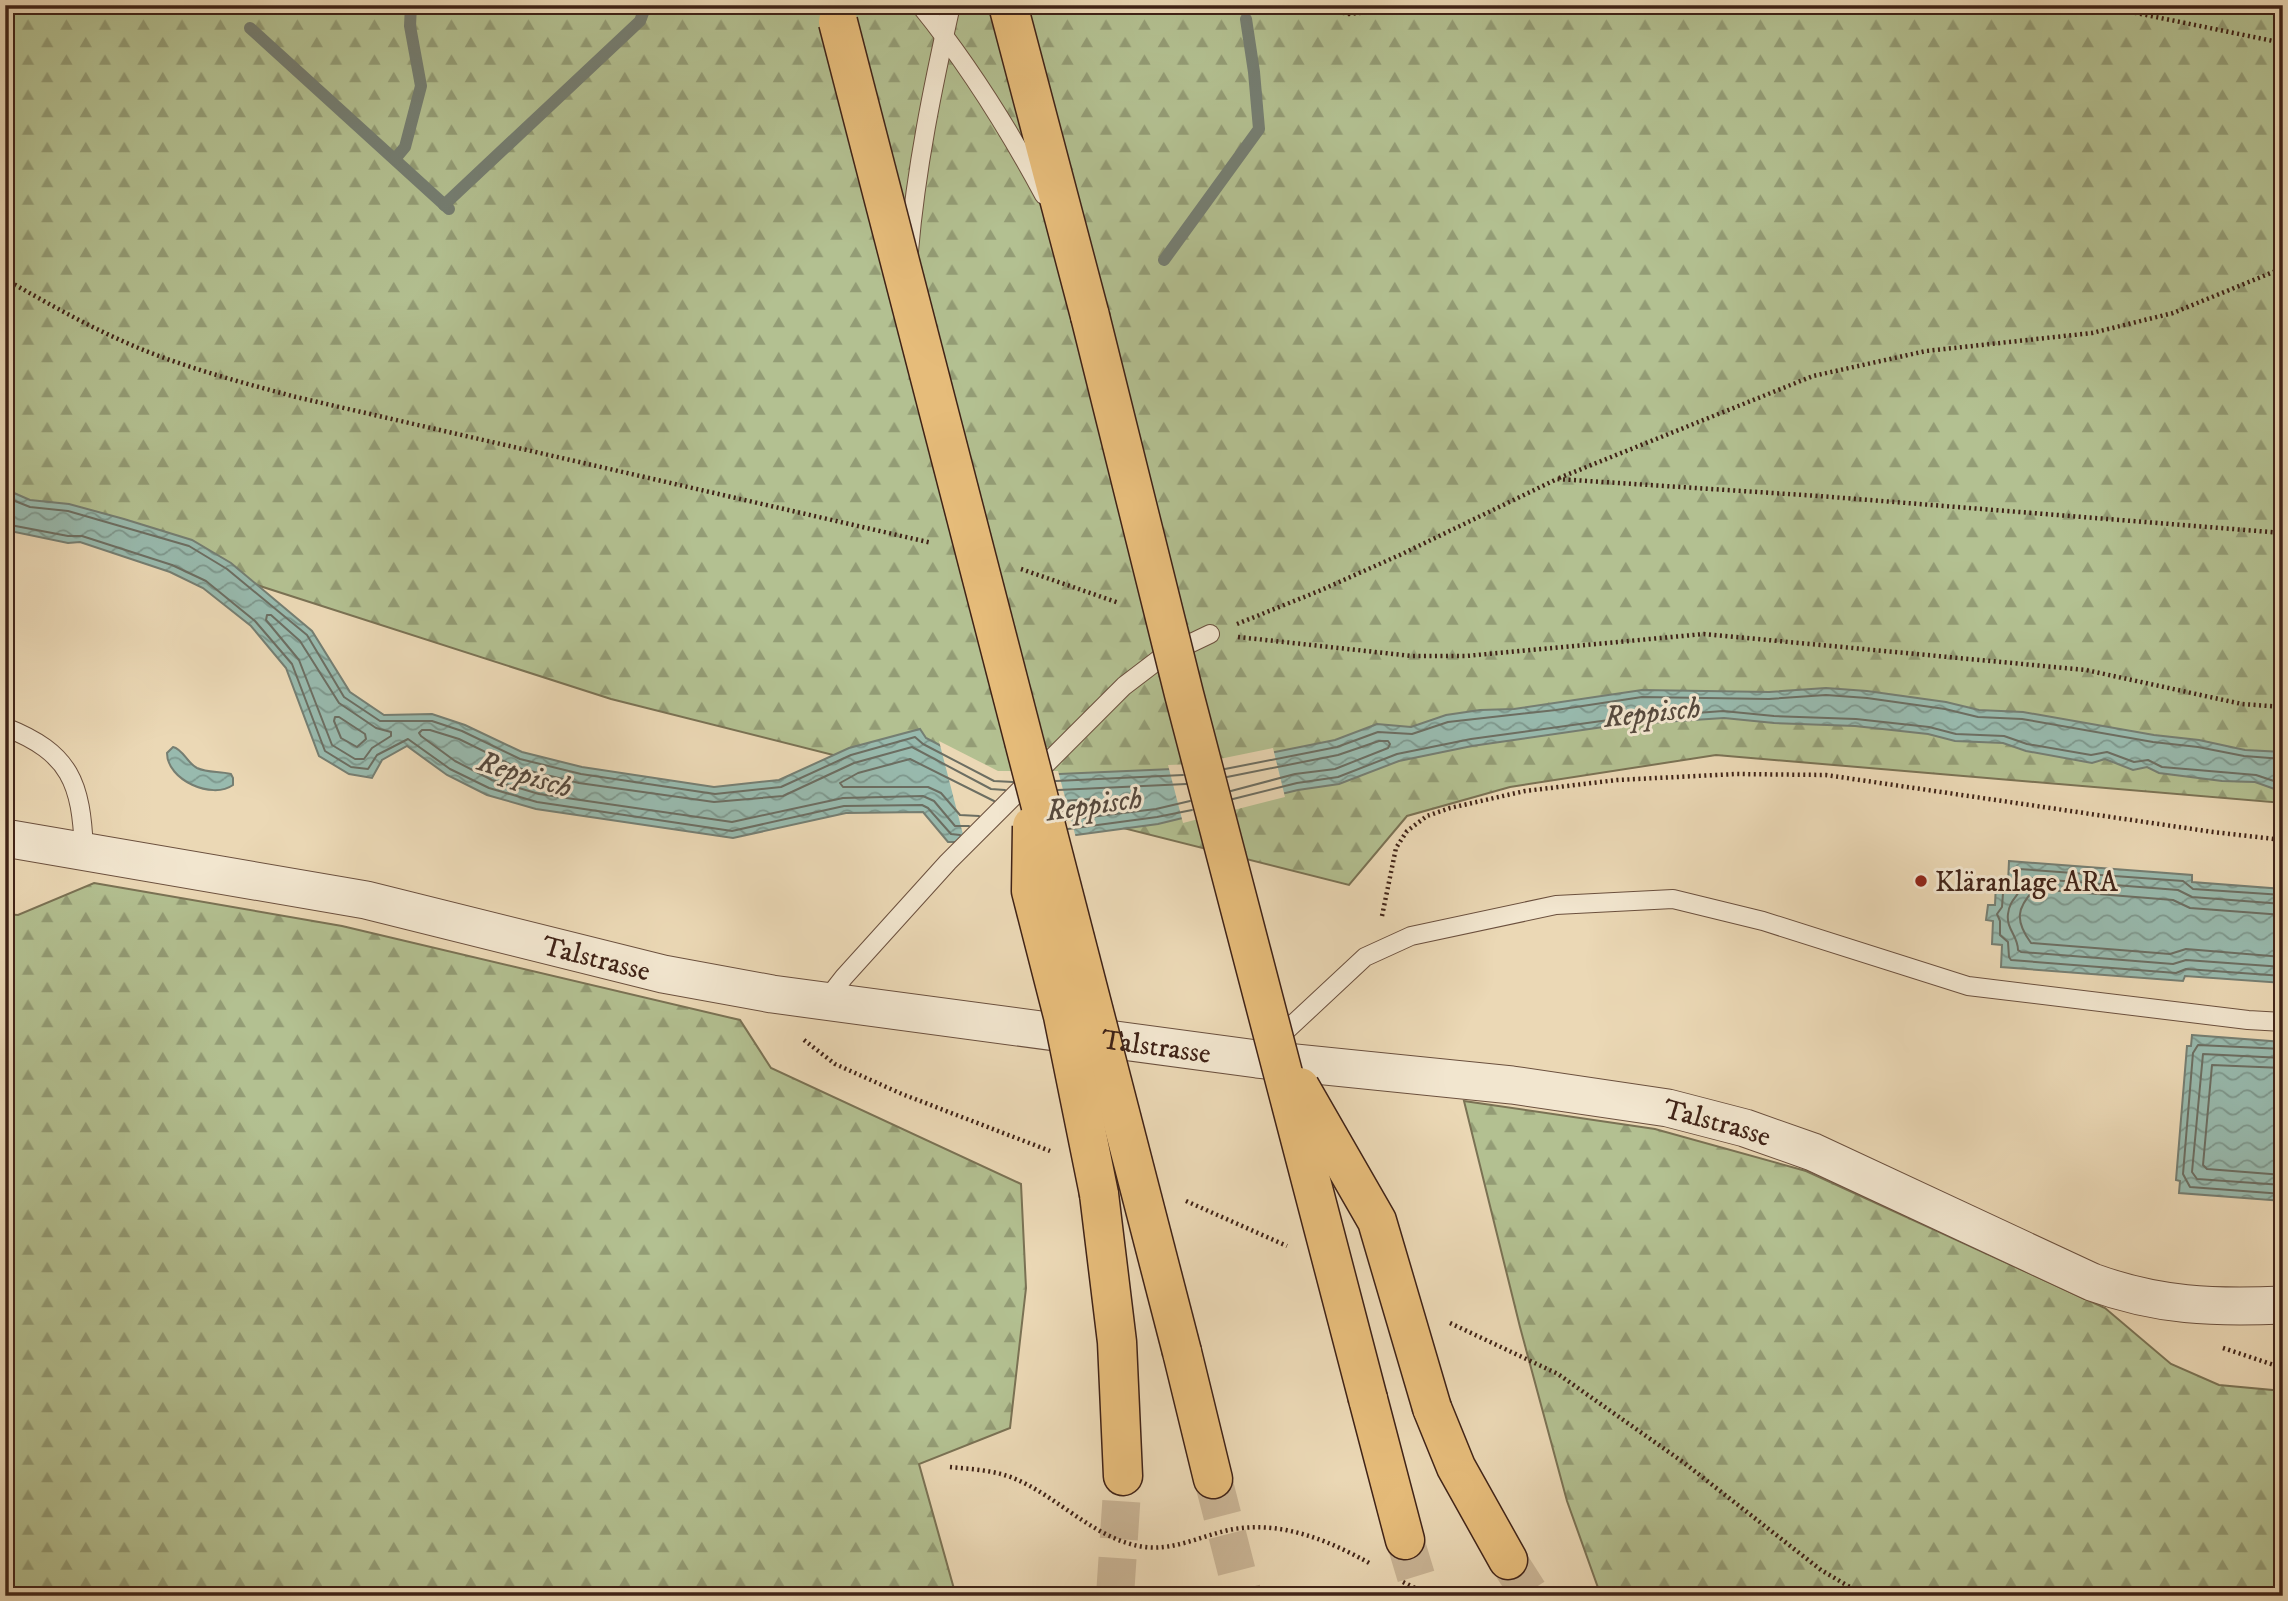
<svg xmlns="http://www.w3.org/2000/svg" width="2288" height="1601" viewBox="0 0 2288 1601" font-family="'IM FELL DW Pica',serif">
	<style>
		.forest { fill: url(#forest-firs); stroke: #7a7254; stroke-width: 2 }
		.water { fill: url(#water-waves); stroke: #757e72; stroke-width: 2 }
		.pier { fill: #ebd8b5 }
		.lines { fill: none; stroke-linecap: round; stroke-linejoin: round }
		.shore { stroke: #6c6e62; stroke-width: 2 }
		.stream { stroke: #757e72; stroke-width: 12 }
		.highway-tunnel { stroke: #c9b495; stroke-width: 38; stroke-dasharray: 38 19; stroke-linecap: butt }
		.lane-casing { stroke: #6b503e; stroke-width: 20 }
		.street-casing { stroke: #6b503e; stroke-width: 39 }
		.highway-casing { stroke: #402317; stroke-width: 41 }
		.path { stroke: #402317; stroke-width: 4.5; stroke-dasharray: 2 3.5; stroke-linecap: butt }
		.lane { stroke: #f2e6cf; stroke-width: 18 }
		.street { stroke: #f2e6cf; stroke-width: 37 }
		.highway { stroke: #e6bc7a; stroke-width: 38 }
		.highway-bridge-casing { stroke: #402317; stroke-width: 41; stroke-linecap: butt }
		.highway-bridge { stroke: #e6bc7a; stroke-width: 38 }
		.poi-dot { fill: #8f2418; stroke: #f2e6cf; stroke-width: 2.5 }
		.labels { text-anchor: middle; stroke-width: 6; stroke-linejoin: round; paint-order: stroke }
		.poi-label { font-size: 28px; fill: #402317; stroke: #f2e6cf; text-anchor: start }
		.street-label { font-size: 28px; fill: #402317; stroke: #f2e6cf }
		.water-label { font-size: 30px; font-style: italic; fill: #56493d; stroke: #f2e6cf }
	</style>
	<defs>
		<pattern id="forest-firs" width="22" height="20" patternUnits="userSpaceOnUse" patternTransform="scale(1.75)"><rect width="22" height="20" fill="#b3c091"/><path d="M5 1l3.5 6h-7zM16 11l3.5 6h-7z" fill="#939c75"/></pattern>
		<pattern id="water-waves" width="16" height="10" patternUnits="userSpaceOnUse" patternTransform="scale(1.75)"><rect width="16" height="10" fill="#98baae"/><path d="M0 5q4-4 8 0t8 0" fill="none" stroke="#7d978d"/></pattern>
	</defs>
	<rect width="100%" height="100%" fill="#ebd8b5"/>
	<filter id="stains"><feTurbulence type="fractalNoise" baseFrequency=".00286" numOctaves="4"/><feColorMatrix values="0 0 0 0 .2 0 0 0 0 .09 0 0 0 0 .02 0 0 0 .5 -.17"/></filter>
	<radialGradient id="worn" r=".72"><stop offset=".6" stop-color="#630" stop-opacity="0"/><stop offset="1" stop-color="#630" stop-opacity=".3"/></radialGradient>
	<!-- forest -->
	<g class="forest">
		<path d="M5,5H2283V803L1716,755L1510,787L1407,816L1349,885L611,699L5,504Z"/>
		<path d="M94,883L342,926L740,1020L771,1068L1021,1184L1026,1288L1010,1428L919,1464L956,1596H5V914L18,915Z"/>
		<path d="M1464,1101L1655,1129L1806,1171L2105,1308L2171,1364L2219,1385L2283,1391V1596H1601L1567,1501L1520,1327Z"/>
	</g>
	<!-- water -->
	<g class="water">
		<path d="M14,493L30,500L69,504L124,519L192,540L231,563L312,631L350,692L384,715L432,714L465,725L522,752L582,767L714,787L779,780L849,748L920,729L926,738L997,775L1059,774L1195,768L1335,740L1377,724L1411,727L1446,715L1480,710L1514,709L1642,690L1769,692L1826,688L1867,691L1946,702L1979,710L2023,712L2154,735L2199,740L2245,750L2283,752V792L2255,782L2222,781L2159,773L2147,767L2133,770L2105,759L2092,763L2026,751L2003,743L1955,741L1928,734L1855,726L1774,723L1724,718L1617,725L1472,746L1399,761L1339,784L1298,790L1158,824L1024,842H948L923,812L846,813L733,838L536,809L487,795L447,775L407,746L382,760L372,778L349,774L319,756L286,668L251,626L203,588L170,572L80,542L68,543L5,530V498Z"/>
		<path d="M173,747C183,749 187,763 197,768C208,773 219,771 231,774L233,778V785C212,800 167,780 167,753Z"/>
		<path d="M2009,861L2192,875V882L2283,889V983L2185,976L2183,981L2001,967L2002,945L1992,944L1993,921L1986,920L1988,905H1995L1996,883H2008Z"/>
		<path d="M2192,1035L2283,1042V1201L2179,1193L2180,1181L2176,1180L2187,1046H2191Z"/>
	</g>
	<!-- pier -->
	<g class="pier">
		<path d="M939,741L998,771H1058L1076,838L1024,845L966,846Z"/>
		<path d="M1273,748L1285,797L1183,823L1168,765L1195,764Z"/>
	</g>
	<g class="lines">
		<!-- shore -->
		<g class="shore">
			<path d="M5,503L15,501L30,507L68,511L189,546L227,569L307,635L344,697L380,721H432L462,731L520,759L581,774L715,794L781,787L851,755L915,737L923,744L994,781L1013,782"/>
			<path d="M5,524L68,536H82L172,565L206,581L255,621L292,664L325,751L351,767L368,769L377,755L408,739L450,769L489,788L537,802L732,831L844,806L922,805L928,808L951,834L960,835"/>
			<path d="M267,615H271L300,641L339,703L376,728L391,732V736L372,748L364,759H355L332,745L299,660L266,620Z"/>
			<path d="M335,717H339L365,734L366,739L357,747L341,738L334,721Z"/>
			<path d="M1225,769L1337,747L1378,732L1412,734L1448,722L1556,710L1642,697L1769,699L1826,695L1867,698L1945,709L1978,717L2022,719L2153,742L2198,747L2244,756L2283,759"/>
			<path d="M1227,777L1338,755L1379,741H1388L1390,744L1388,748L1335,769L1295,774L1231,791"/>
			<path d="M1056,781L1183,775"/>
			<path d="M1058,790L1186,784"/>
			<path d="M1233,799L1297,783L1338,777L1397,754L1471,739L1616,719L1723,711L1774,716L1856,719L1929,727L1956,734L2004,736L2027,744L2091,755L2107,752L2134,762L2148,760L2162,767L2256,775L2283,784"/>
			<path d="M1061,801L1092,799L1096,802L1093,806L1063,810"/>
			<path d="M979,816L960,815L941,793L928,787H843L840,783L858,773L910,759L994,801"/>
			<path d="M1066,820L1156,809L1190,801"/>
			<path d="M969,826H955L934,801L923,796L843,798L732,822L539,794L492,780L455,761L421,736L419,733L422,730H430L459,739L518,768L579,783L714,802L783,796L854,763L912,747L991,789L1005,790"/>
			<path d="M1068,829L1157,817L1192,810"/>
			<path d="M2283,895L2193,889L2183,881L2019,869L2016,871L2013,887L2003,893L2002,907L1997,914L2000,921V935L2008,942L2009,957L2011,960L2176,973L2186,969L2283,976"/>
			<path d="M2283,904L2192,897L2178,890L2027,878L2024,880C2021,896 2010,897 2008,914C2006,929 2018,936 2018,950L2021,952L2173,964L2186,960L2283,967"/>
			<path d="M2283,915L2190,908L2173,900L2035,889C2016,908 2015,921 2031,943L2170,954L2186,949L2283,957"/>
			<path d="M2283,1049L2198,1045L2193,1053L2183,1174L2190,1187L2283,1194"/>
			<path d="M2283,1058L2203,1054L2192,1172L2197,1179L2283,1185"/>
			<path d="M2283,1068L2212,1065L2203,1165L2207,1169L2283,1175"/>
		</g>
		<!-- stream -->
		<g class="stream">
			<path d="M250,28L449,209"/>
			<path d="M395,159L405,147L421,86L410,26L411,5"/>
			<path d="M444,205L640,21L646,5"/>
			<path d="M1164,260L1259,129L1254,72L1246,19"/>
		</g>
		<!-- highway-tunnel -->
		<g class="highway-tunnel">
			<path d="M1213,1479L1243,1596"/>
			<path d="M1405,1540L1422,1596"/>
			<path d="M1508,1560L1531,1596"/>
			<path d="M1115,1596L1123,1476"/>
		</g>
		<defs>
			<g id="lane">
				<path d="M920,5C968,64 1008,128 1044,195"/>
				<path d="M909,251C916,168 933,86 951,5"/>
				<path d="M5,727C71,753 81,783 84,850"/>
				<path d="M826,1000L844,977L948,862L1124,686L1162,657L1210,634"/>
				<path d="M1275,1041L1365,957L1411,936L1556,905L1673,899L1763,921L1968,986L2248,1020L2283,1022"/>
			</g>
			<g id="street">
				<path id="s1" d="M5,838L366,900L663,974L772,994L1257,1059L1512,1085L1668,1108L1745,1128L1813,1152L2092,1282C2158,1306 2213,1308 2283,1305"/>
			</g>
			<g id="highway">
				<path d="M1008,5L1090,316"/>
				<path d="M1099,1194L1117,1342L1123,1476"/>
				<path d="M1182,1352L1213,1479"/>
				<path d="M1368,1399L1405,1540"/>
				<path d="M1432,1408L1456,1467L1508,1560"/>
			</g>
		</defs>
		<!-- lane casing -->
		<use href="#lane" class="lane-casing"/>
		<!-- street casing -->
		<use href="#street" class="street-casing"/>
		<!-- highway casing -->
		<use href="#highway" class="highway-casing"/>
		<!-- path -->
		<g class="path">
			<path d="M1305,5L1349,14L1432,5"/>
			<path d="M2097,5L2283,43"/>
			<path d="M5,279C59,310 114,341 173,361C213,375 255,386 296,397L932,543"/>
			<path d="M1559,478L1813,376L1926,351L2092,333L2173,313L2283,268"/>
			<path d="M1021,569L1119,603"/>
			<path d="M1237,624L1319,591L1402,554L1557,479L1819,496L2283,533"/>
			<path d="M1238,637L1412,656H1466L1704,634L2086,670L2242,704L2283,707"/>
			<path d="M1382,916L1396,848L1407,831L1427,816L1450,808L1525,791L1617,780L1736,774L1826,775L2213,832L2283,840"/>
			<path d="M804,1040L835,1064L902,1094L1050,1151"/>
			<path d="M1186,1201L1287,1246"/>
			<path d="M1450,1323L1558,1374L1683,1462L1821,1570L1865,1596"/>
			<path d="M2223,1348L2283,1368"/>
			<path d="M950,1467C971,1469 993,1470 1013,1478C1058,1496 1096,1541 1145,1547C1175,1551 1205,1534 1234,1529C1283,1521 1330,1541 1371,1564"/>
			<path d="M1403,1582L1431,1596"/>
		</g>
		<!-- lane -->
		<use href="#lane" class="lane"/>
		<!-- street -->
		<use href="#street" class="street"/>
		<!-- highway -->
		<use href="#highway" class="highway"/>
		<defs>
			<g id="highway-bridge">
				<path d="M838,22L1182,1352"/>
				<path d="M1090,316L1184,694L1368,1399"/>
				<path d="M1032,826L1031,891L1063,1016L1099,1194"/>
				<path d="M1300,1087L1377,1221L1432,1408"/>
			</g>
		</defs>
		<!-- highway-bridge casing -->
		<use href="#highway-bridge" class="highway-bridge-casing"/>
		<!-- highway-bridge -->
		<use href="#highway-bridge" class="highway-bridge"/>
	</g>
	<!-- markers -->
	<circle class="poi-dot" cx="1921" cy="881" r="7"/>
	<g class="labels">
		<!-- poi labels -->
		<g class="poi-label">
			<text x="1935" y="891">Kläranlage ARA</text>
		</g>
		<!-- street labels -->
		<g class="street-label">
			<text dy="10" stroke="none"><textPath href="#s1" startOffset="604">Talstrasse</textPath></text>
			<text dy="10" stroke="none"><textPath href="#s1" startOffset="1171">Talstrasse</textPath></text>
			<text dy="10" stroke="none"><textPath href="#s1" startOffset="1738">Talstrasse</textPath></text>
		</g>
		<!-- water labels -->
		<g class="water-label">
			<text transform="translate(1652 712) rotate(-6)" y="10">Reppisch</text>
			<text transform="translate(525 774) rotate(17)" y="10">Reppisch</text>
			<text transform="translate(1094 804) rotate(-8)" y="10">Reppisch</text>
		</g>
	</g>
	<!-- margin -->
	<rect width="2288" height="1601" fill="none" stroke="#ebd8b5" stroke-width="28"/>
	<rect x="7" y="7" width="2274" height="1587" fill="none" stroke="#402317" stroke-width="3.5"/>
	<rect x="14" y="14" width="2260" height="1573" fill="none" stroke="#402317" stroke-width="2"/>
	<rect width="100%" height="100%" filter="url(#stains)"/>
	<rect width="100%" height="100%" fill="url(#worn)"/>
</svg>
